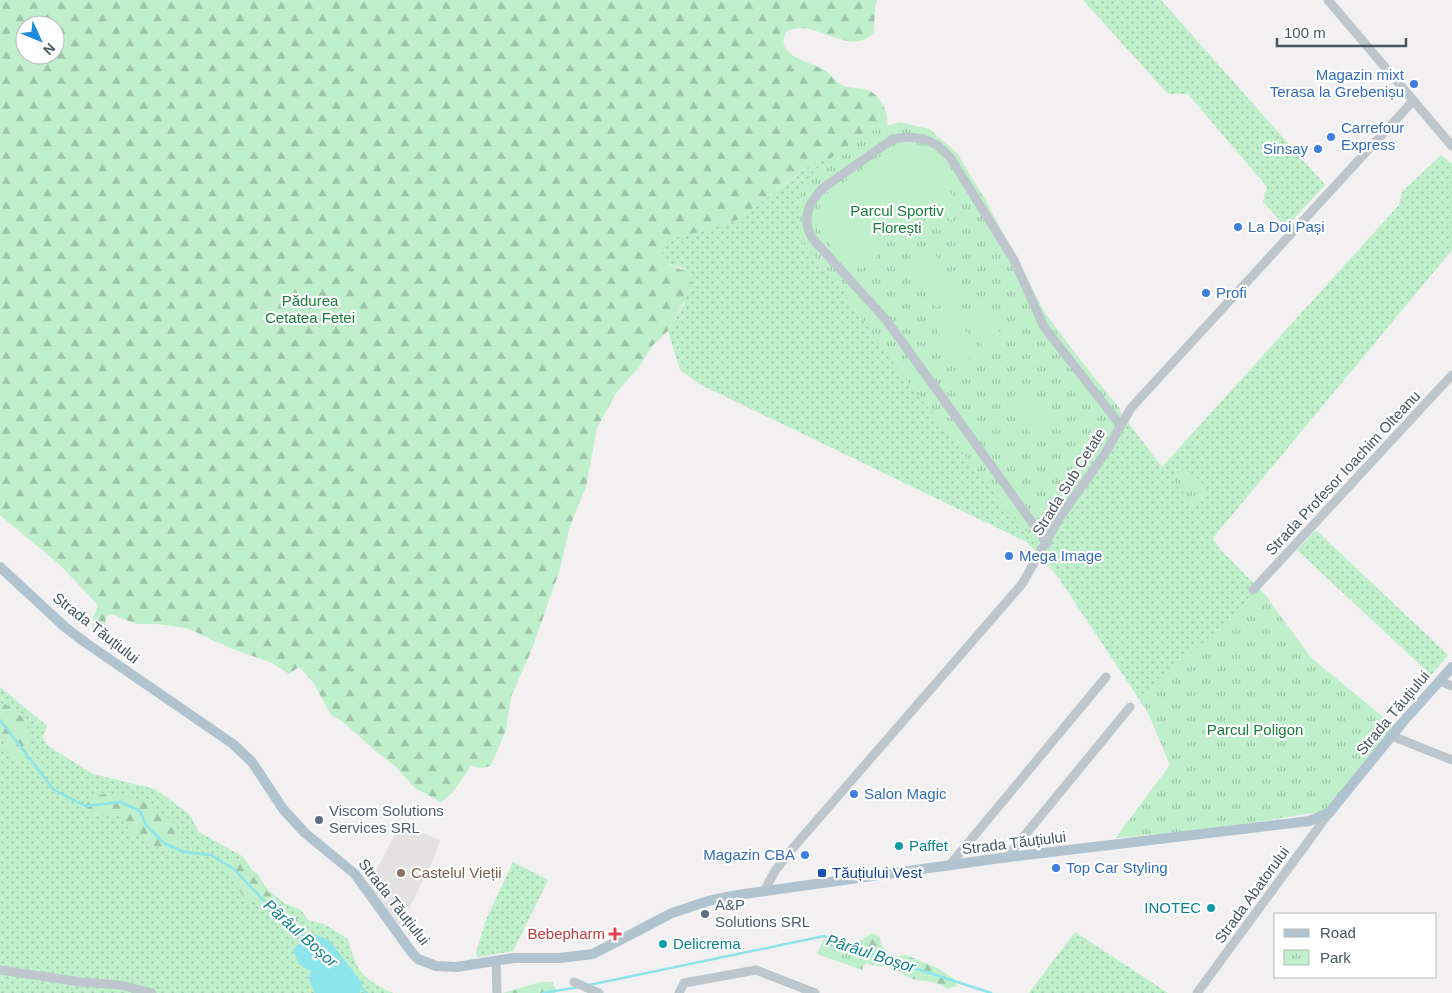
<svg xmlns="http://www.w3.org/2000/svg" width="1452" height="993" viewBox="0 0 1452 993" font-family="Arial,sans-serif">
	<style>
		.education { fill: #e3e1e2 }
		.grass { fill: url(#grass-dots) }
		.forest { fill: url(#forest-firs); fill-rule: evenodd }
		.park { fill: url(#park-tufts) }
		.garden { fill: #bfefcb }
		.water { fill: #8de4eb }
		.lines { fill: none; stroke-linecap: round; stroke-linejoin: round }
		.stream { stroke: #8de4eb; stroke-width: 2.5 }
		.minor { stroke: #bcc6cc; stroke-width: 9 }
		.major { stroke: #b0c3ce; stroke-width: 10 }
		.shop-dot { fill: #3f7fe0; stroke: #fff; stroke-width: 2 }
		.service-dot { fill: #5c6f8a; stroke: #fff; stroke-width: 2 }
		.culture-dot { fill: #0f9aa8; stroke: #fff; stroke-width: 2 }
		.education-dot { fill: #8d6e63; stroke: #fff; stroke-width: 2 }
		.transit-dot { fill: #1a4fb4; stroke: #fff; stroke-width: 2 }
		.health-dot { fill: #e0444e; stroke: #fff; stroke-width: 2 }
		.labels { text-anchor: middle; stroke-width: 4.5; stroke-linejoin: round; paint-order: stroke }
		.shop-label { font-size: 15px; fill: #366cbe; stroke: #fff; text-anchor: start }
		.park-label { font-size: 15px; fill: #197e3e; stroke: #fff }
		.street-label { font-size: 15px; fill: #48565d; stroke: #fff }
		.service-label { font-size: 15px; fill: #4e5e75; stroke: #fff; text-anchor: start }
		.culture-label { font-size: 15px; fill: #0d838f; stroke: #fff; text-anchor: start }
		.education-label { font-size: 15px; fill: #785e54; stroke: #fff; text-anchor: start }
		.transit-label { font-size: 15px; fill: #164399; stroke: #fff; text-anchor: start }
		.health-label { font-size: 15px; fill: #be3a42; stroke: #fff; text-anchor: end }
		.water-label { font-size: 16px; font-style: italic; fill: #0f828b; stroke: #fff }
	</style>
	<defs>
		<pattern id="grass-dots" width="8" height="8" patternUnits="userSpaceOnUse" patternTransform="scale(1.25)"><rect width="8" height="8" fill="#bfefcb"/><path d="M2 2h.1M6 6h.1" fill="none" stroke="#9dc4a8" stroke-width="1.8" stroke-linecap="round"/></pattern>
		<pattern id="forest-firs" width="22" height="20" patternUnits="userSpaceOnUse" patternTransform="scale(1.25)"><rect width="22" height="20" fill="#bfefcb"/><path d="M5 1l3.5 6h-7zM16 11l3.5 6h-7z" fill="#9dc4a8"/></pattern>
		<pattern id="park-tufts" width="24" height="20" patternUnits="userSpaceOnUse" patternTransform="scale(1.25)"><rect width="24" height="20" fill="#bfefcb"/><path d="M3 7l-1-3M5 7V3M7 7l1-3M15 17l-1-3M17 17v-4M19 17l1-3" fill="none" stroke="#9dc4a8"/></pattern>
	</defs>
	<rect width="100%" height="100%" fill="#f2f0f0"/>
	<!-- education -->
	<path class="education" d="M407,826L440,840L433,860L400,927L368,886L399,827Z"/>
	<!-- grass -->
	<g class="grass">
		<path d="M1083,0H1161L1325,185L1286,227L1263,202L1267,187L1188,94H1168Z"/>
		<path d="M888,126L944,181L1162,467L1399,205L1402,192L1441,155L1452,164V250L1213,538L1219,548L1266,596L1311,658L1394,726L1121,838H1116L1170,765L1149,714L1058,577L1027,542L699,384L680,370L668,331L685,303L682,268L664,262L661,256L667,244L678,237L711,229L737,220L813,163L886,132Z"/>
		<path d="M1316,530L1448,655L1431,675L1297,550Z"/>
		<path d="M0,687L47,726L43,737L48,746L93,774L155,789L189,814L199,832L242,856L267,889L284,903L301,910L308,920L324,924L348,939C357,972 362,979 393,993H0Z"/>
		<path d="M513,862L548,880L513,951L478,957L476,953L486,920Z"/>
		<path d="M1075,932L1168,993H1029Z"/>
	</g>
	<!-- forest -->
	<g class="forest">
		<path d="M0,0H878L875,6L874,32C849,60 815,17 787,31C771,56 813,62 826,71C832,76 837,83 844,86C852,89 862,87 870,91C883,98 891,118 886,132L840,158L826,159L807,167L737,220L711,229L678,237L667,244L661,256L664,262L687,272L692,284L691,290L668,331L653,345L639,367L616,393L597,428L586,487L570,526L559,572L532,649L511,697L506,730L491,766L481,768L471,766L452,793L441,802L415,788L395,766L378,753L342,721L331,715L313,682L299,667L289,674L272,663L230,648L187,628L156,624H136L112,614L107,615L104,629L101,631L93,629V618L98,606L96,603L60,565L0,515ZM25,25H55V55H25Z"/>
		<path d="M0,704C15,704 27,721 30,734C32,741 30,747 32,754L16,761C0,746 0,728 0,704Z"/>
		<path d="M106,794C137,795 155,805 177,826L179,846L171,852C156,849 146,838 132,834L122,816L112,813L96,816L89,812L84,803L89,797Z"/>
		<path d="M233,860H242L248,868L259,875L266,890L288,913L297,918L298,927L294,932L286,928L267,908L254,904L244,897L226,870L227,862Z"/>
		<path d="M872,933L880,937L881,945L891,957L906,955L939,969L954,979L957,986L947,989C935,979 924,983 910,978C904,976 899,970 893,968C878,964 860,968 852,951L860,941Z"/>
		<path d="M541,982H552L556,990L555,993H503Z"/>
	</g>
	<!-- park -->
	<g class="park">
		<path d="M899,122L929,129L957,153L986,201L1051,324L1120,409L1115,425L1041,542L1027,532L1012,516L888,356L830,273L801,241L798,200L814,171L863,134Z"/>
		<path d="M1185,468L1208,494L1194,507L1173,479Z"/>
		<path d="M1261,590L1311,658L1394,726L1325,811L1213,829L1116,838L1170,765L1149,715L1140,699Z"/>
		<path d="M824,939L869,956L862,970L817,954Z"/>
	</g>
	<!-- garden -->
	<g class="garden">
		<path d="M901,142C937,148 942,149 958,182L932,199L918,216L893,231L880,246L874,264L860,269L843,262L816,225L821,198Z"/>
		<path d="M949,190L964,210L950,221L934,201Z"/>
		<path d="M930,247L961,291L937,308L906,265Z"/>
		<path d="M985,311L1008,343L990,356L966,324Z"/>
		<path d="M953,313L980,350L961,364L934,326Z"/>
		<path d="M1026,388L1052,425L1034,438L1007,401Z"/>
	</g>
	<!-- water -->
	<path class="water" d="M309,932L329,940L362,983L360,993H315L309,979L311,971L299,964L293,950Z"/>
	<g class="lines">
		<!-- stream -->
		<g class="stream">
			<path d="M0,720L54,790L85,806L120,802L140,811L146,825L164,843L184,852L211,855L234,869L287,925L307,939"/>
			<path d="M589,985L824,936L862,951L991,993"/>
			<path d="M361,988L367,993"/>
			<path d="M543,993L579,987"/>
		</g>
		<!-- minor -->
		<g class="minor">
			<path d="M1328,0L1452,146"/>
			<path d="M1047,543L887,321L813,239C801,220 808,203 823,188L893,139L907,137L924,139L937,145L950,157L1014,260L1044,327L1121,426"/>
			<path d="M1253,590L1452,375"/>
			<path d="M1440,681L1452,686"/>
			<path d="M1392,736L1452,760"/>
			<path d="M1006,858L1130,707"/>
			<path d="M949,866L1106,677"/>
			<path d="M764,891L775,871L792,849L1022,584L1060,517L1104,455L1131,408L1413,101"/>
			<path d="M496,961L497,993"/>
			<path d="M0,970L81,982L120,985L152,993"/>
			<path d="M574,982L599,993"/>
			<path d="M679,993L684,983L756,970L815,993"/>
			<path d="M1197,993L1329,813"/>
		</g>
		<!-- major -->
		<path class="major" d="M0,567L66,628L86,643L233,744L252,762L283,809L305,833L355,874L413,954L418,959L436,966L456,967L514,958H560L593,954L672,913L708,901L737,895L1001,858L1309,821L1329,813L1402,723L1452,667"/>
	</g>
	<!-- markers -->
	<g class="shop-dot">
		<circle cx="1414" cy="84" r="5"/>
		<circle cx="1331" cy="137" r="5"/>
		<circle cx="1318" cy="149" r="5"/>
		<circle cx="1238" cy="227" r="5"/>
		<circle cx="1206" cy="293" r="5"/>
		<circle cx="1009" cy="556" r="5"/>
		<circle cx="854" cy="794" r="5"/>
		<circle cx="805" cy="855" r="5"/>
		<circle cx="1056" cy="868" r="5"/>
	</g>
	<g class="service-dot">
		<circle cx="319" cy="820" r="5"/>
		<circle cx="705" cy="914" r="5"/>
	</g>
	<g class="culture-dot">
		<circle cx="899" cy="846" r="5"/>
		<circle cx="1211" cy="908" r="5"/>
		<circle cx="663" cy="944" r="5"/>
	</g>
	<circle class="education-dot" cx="401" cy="873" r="5"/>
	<rect class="transit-dot" x="817" y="868" width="10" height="10" rx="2.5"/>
	<path class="health-dot" d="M612.5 926.5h5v5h5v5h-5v5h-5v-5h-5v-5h5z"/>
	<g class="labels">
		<!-- shop labels -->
		<g class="shop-label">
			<text x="1404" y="80" text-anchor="end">Magazin mixt<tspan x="1404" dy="17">Terasa la Grebenișu</tspan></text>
			<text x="1341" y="133">Carrefour<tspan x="1341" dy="17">Express</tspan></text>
			<text x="1308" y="154" text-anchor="end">Sinsay</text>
			<text x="1248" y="232">La Doi Pași</text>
			<text x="1216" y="298">Profi</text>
			<text x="1019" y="561">Mega Image</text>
			<text x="864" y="799">Salon Magic</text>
			<text x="795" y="860" text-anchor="end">Magazin CBA</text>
			<text x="1066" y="873">Top Car Styling</text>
		</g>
		<!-- park labels -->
		<g class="park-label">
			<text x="897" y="216">Parcul Sportiv<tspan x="897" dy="17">Florești</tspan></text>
			<text x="310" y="306">Pădurea<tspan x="310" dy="17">Cetatea Fetei</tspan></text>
			<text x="1255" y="735">Parcul Poligon</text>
		</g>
		<!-- street labels -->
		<g class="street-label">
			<text transform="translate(1343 473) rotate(-47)" y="5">Strada Profesor Ioachim Olteanu</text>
			<text transform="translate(1069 482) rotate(-58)" y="5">Strada Sub Cetate</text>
			<text transform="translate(96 628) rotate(38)" y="5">Strada Tăuțiului</text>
			<text transform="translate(1393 713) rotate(-50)" y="5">Strada Tăuțiului</text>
			<text transform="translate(1014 843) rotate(-7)" y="5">Strada Tăuțiului</text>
			<text transform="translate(1252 895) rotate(-54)" y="5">Strada Abatorului</text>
			<text transform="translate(394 902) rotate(52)" y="5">Strada Tăuțiului</text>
		</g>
		<!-- service labels -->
		<g class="service-label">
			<text x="329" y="816">Viscom Solutions<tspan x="329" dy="17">Services SRL</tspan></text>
			<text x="715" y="910">A&amp;P<tspan x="715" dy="17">Solutions SRL</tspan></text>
		</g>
		<!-- culture labels -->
		<g class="culture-label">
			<text x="909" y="851">Paffet</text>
			<text x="1201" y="913" text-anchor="end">INOTEC</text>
			<text x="673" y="949">Delicrema</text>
		</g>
		<!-- education labels -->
		<g class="education-label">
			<text x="411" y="878">Castelul Vieții</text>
		</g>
		<!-- transit labels -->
		<g class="transit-label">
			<text x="832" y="878">Tăuțiului Vest</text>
		</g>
		<!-- health labels -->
		<g class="health-label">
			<text x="605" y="939">Bebepharm</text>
		</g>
		<!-- water labels -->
		<g class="water-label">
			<text transform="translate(301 933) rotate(42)" y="6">Pârâul Boșor</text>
			<text transform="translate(871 953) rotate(18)" y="6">Pârâul Boșor</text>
		</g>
	</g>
	<!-- legend -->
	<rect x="1274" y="913" width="162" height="65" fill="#ffffff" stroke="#b6bbbe"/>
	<rect x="1284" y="929" width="25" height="8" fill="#b0c3ce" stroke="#b6bbbe"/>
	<text x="1320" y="938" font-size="15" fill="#48565d">Road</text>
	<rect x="1284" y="950" width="25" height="15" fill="url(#park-tufts)" stroke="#b6bbbe"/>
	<text x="1320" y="963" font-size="15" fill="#48565d">Park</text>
	<!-- north arrow -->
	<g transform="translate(40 40) rotate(134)"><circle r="24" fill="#ffffff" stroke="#b6bbbe"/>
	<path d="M0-4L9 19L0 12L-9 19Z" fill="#1c8ce0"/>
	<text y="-8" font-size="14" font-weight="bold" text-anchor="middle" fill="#48565d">N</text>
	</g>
	<!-- scale -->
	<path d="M1277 38v8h129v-8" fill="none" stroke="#48565d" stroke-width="2.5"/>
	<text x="1284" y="38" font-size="15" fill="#48565d" stroke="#ffffff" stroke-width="4" paint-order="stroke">100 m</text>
</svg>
